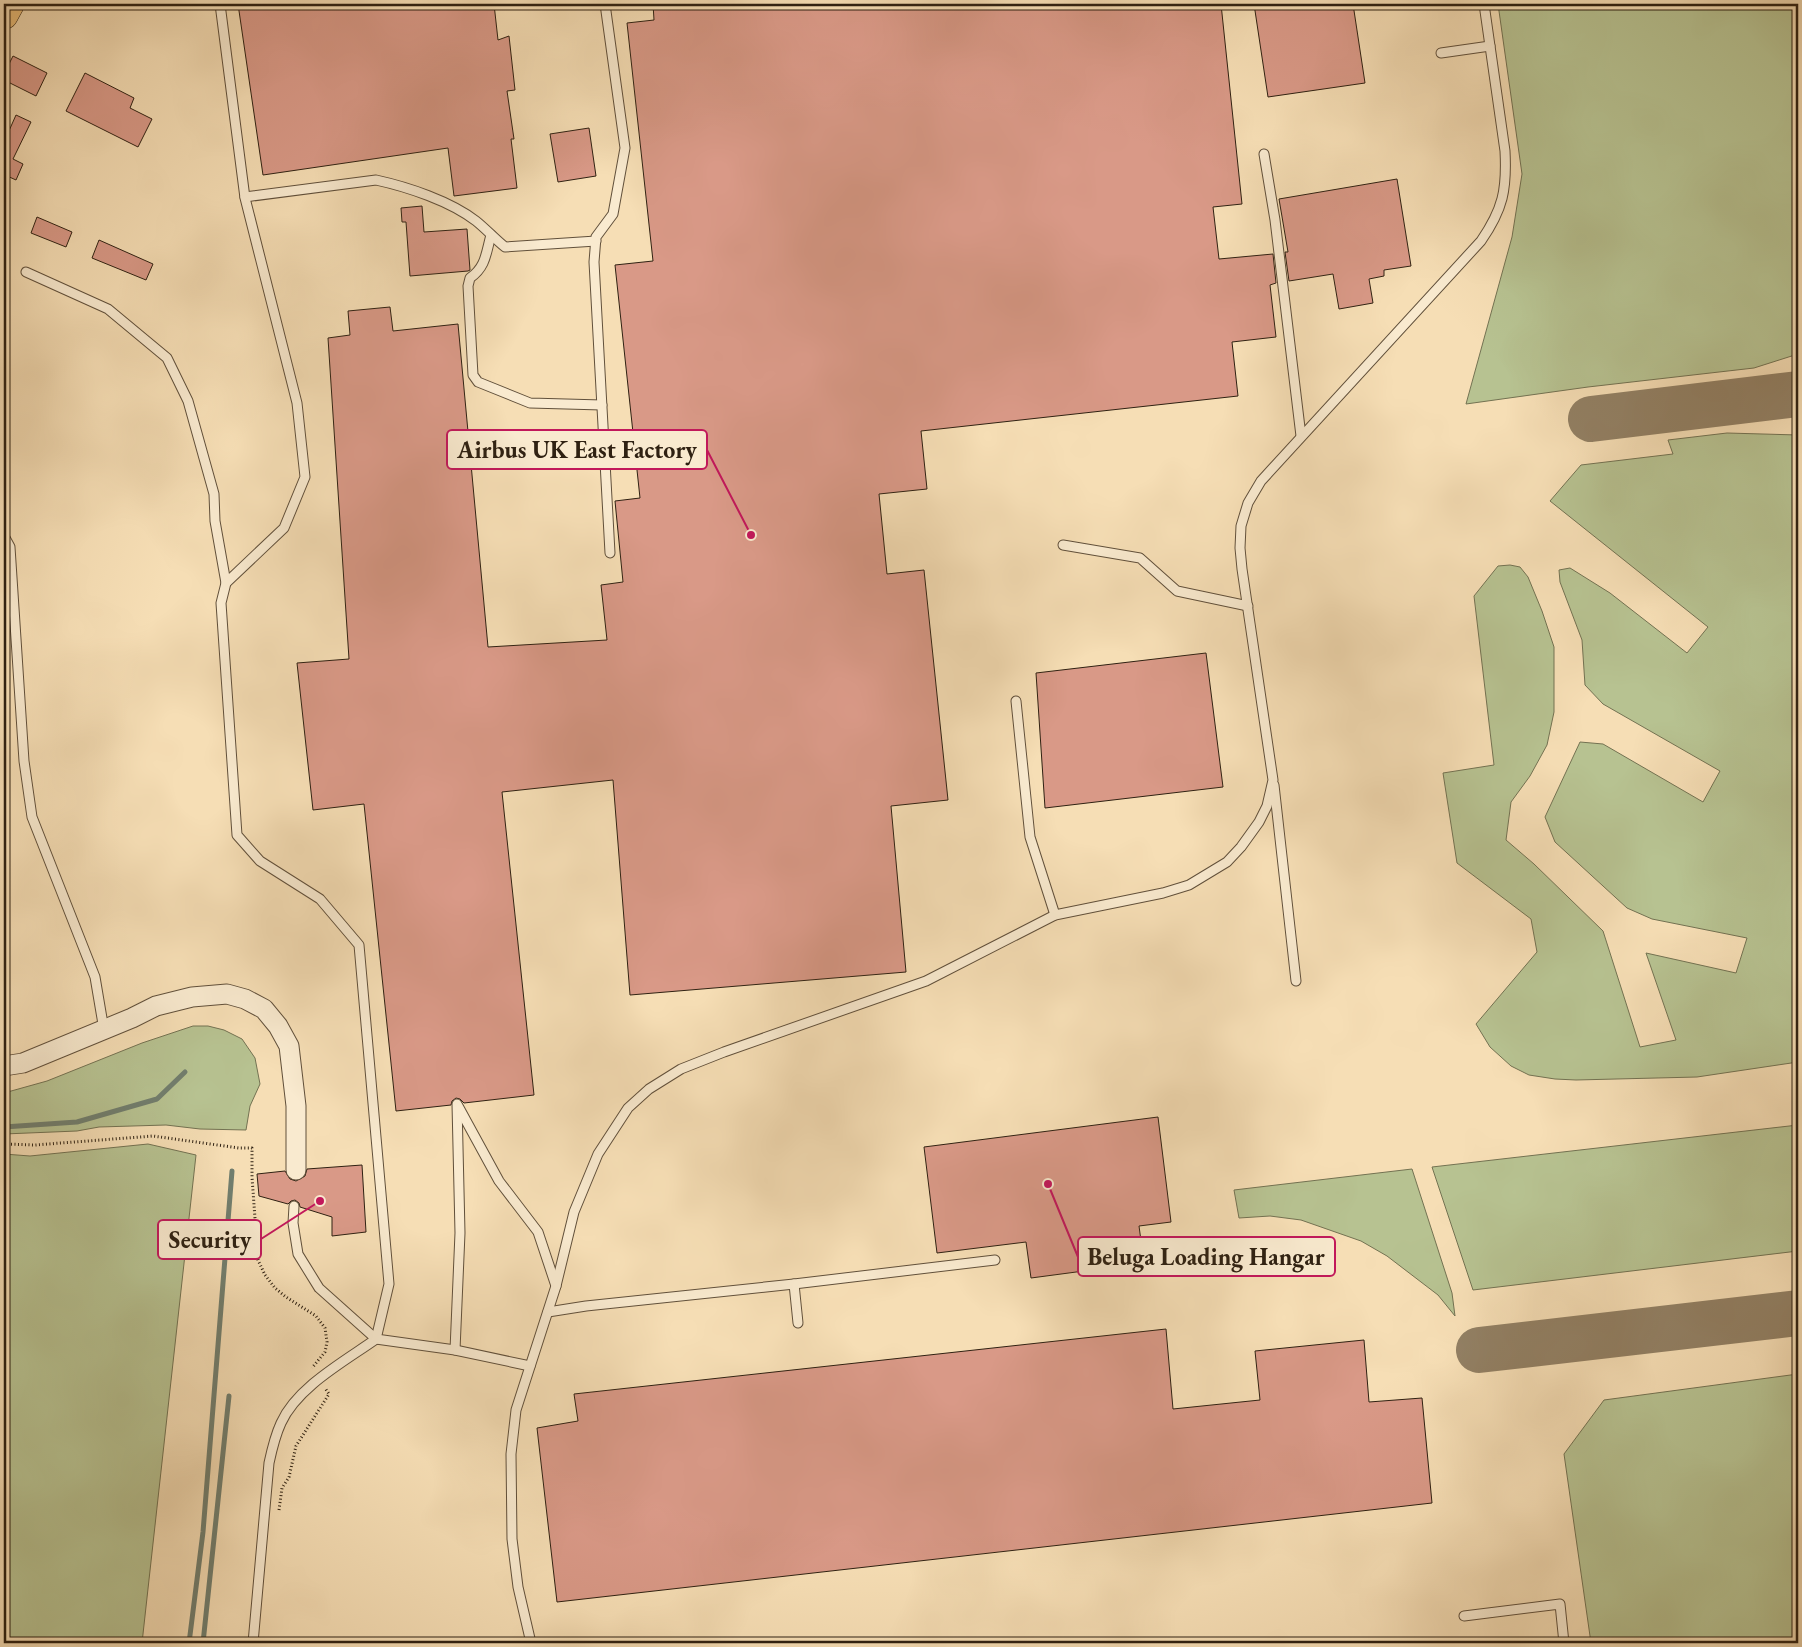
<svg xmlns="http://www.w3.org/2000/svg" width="1802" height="1647" viewBox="0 0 1802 1647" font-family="'EB Garamond',serif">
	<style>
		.green { fill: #b7c291; stroke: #737252 }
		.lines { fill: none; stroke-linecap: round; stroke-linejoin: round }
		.stream { stroke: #717e6e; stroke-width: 5 }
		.taxiway { stroke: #928064; stroke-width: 46 }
		.building { fill: #d99987; stroke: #2f2112 }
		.lane-casing { stroke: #61503b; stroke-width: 11 }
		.street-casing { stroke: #61503b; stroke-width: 21 }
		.primary-casing { stroke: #2f2112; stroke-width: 29 }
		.path { stroke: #2f2112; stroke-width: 3; stroke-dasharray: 1 2.5; stroke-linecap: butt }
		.lane { stroke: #f9eacf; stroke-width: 9 }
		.street { stroke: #f9eacf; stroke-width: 19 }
		.primary { stroke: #ebbf7a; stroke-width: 28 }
		.leader { fill: none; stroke: #c2185b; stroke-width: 2 }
		.callout-dot { fill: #c2185b; stroke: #f9eacf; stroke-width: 2 }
		.callout { fill: #f9eacf; stroke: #c2185b; stroke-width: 2 }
		.callout-label { font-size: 24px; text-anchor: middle; font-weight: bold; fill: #2f2112 }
	</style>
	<rect width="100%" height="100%" fill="#f6deb5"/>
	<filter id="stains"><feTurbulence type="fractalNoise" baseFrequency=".004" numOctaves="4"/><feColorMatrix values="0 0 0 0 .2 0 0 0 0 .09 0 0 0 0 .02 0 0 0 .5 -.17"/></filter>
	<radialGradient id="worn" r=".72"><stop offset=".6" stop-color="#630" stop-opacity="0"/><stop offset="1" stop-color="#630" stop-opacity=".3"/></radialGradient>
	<!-- green -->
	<g class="green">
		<path d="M1498,4H1798V354L1754,368L1588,387L1466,404L1512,237L1522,174Z"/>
		<path d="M1727,433L1798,435V1062L1697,1077L1576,1080L1555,1079L1529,1075L1511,1066L1490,1047L1476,1024L1537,952L1531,919L1457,863L1443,773L1494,765L1474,596L1498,566L1510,565L1520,567L1528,577L1542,611L1554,647V712L1547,745L1530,776L1511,802L1506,840L1534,864L1603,931L1640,1047L1676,1040L1646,953L1736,973L1747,938L1652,919L1627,908L1555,842L1545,817L1580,742L1603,744L1703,802L1720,771L1603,704L1585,685L1582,640L1560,582L1559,570L1570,568L1610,593L1687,653L1708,627L1550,501L1581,465L1673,454L1668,440Z"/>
		<path d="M193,1026H208L224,1030L242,1039L255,1058L260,1084L250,1106L246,1130L200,1129L166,1125L99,1127L77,1131L4,1134V1093L47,1081L142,1043Z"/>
		<path d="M1798,1125V1251L1473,1290L1432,1167Z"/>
		<path d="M148,1144L196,1155L142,1643H4V1154L30,1156Z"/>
		<path d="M1412,1169L1452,1293L1455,1316L1438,1295L1387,1256L1361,1241L1301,1220L1270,1216L1239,1218L1234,1190Z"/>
		<path d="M1798,1374V1643H1591L1564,1454L1604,1400Z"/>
	</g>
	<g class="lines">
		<!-- stream -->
		<g class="stream">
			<path d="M4,1127L77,1122L157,1099L185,1072"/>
			<path d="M189,1643L203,1532L232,1171"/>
			<path d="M203,1643L229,1396"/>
		</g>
		<!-- taxiway -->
		<g class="taxiway">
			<path d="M1591,419L1798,394"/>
			<path d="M1479,1350L1798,1313"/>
		</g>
	</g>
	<!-- building -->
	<g class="building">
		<path d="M238,4H494L498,40L509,36L515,90L507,91L514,139H511L517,188L454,196L448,148L263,175Z"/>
		<path d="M653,4H1221L1242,204L1213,207L1219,259L1273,254L1276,283L1270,285L1276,337L1232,342L1238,396L921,431L927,489L879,494L887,574L924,570L948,800L891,806L906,972L630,995L613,780L502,792L534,1095L464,1103L460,1099L456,1098L452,1101L451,1105L396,1111L364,804L313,810L297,663L349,659L328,338L350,335L348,311L390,307L393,331L458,324L488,647L607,640L601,585L623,582L615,501L640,498L615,265L653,261L627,23L654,20Z"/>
		<path d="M1254,4H1353L1365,83L1268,97Z"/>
		<path d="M13,56L47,73L36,96L4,80V74Z"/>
		<path d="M85,73L134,98L130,108L152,119L138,147L66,111Z"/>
		<path d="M16,115L31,122L13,159L23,164L16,180L5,175L4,178V142Z"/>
		<path d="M589,128L596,176L558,182L550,134Z"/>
		<path d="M1397,179L1411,266L1384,270V276L1369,279L1373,303L1339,309L1333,274L1289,281L1285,252H1288L1279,199Z"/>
		<path d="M422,206L424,232L467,229L470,270L468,271L410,276L406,222H402L401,208Z"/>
		<path d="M37,217L72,232L66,247L31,233Z"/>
		<path d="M99,240L153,264L146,280L92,258Z"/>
		<path d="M1206,653L1223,787L1045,808L1036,673Z"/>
		<path d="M1158,1117L1171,1222L1139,1226L1144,1263L1031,1278L1026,1242L937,1253L924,1147Z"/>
		<path d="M362,1165L366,1232L332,1236V1217L300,1207L299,1203L295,1200L291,1201L288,1204L259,1196L257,1174L285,1171L290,1179L296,1181L305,1176L307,1169Z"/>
		<path d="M1166,1329L1173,1409L1260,1400L1255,1351L1364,1340L1369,1402L1422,1398L1432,1503L557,1602L537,1428L578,1421L574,1394Z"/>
	</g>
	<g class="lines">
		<defs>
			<g id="lane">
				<path d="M220,4L245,198L297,403L305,477L284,528L226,583L221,603L237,835L260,861L320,899L359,945L389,1284L376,1339C345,1361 297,1387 281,1423C275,1436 272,1449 269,1463L253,1643"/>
				<path d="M605,4L625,148L613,214L596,237L594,262L610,553"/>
				<path d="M1441,53L1490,46"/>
				<path d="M1264,154L1275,220L1301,436"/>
				<path d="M245,197L376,180C408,187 450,201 476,221C486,229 495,239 505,247L596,241"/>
				<path d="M491,235C486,253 486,267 470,278L468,286L473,375L478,382L530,403L602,405"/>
				<path d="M26,272L108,309L167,358L188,401L214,494L215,521L226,583"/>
				<path d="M4,536L10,547L24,761L32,817L95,977L104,1030"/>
				<path d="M1063,545L1140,558L1177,591L1248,606"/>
				<path d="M1016,701L1030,837L1055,915"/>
				<path d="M1274,785L1296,981"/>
				<path d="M458,1106L499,1181L538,1232L556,1286"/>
				<path d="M294,1206L293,1223L298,1254L319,1288L376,1339L455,1350L530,1366"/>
				<path d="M794,1284L798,1323"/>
				<path d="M548,1312L586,1306L794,1284L995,1260"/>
				<path d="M455,1350L460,1233L457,1104"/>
				<path d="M1464,1616L1560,1604L1564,1643"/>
				<path d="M531,1643L518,1587L512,1539L511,1454L516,1410L556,1286L574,1212L598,1154L628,1108L649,1089L681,1069L724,1052L926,981L1055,915L1163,893L1189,885L1227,862L1241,847L1259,822L1267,806L1273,780L1242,569L1240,548L1241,526L1248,503L1261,481L1481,241C1503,209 1507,190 1505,151L1484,4"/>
			</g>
			<path id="street" d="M4,1066L23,1063L132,1018L156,1006L192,997L227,994L245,999L264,1009L278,1026L289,1046L296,1106V1170"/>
			<path id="primary" d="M4,15L10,4"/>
		</defs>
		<!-- lane casing -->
		<use href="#lane" class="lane-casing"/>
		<!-- street casing -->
		<use href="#street" class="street-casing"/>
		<!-- primary casing -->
		<use href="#primary" class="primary-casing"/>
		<!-- path -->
		<g class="path">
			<path d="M4,1144L35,1145L153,1136L239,1148H252V1177L258,1260L265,1275L275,1288L286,1297L316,1316L325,1328L327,1342L325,1352L312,1368"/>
			<path d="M279,1510L282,1488L289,1477L296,1446L329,1394L325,1388"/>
		</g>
		<!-- lane -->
		<use href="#lane" class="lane"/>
		<!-- street -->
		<use href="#street" class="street"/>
		<!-- primary -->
		<use href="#primary" class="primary"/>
	</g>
	<!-- callouts -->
	<path class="leader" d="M751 535L707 450M320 1201L261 1239M1048 1184L1078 1257"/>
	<g class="callout-dot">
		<circle cx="751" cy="535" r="5"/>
		<circle cx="320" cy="1201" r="5"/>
		<circle cx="1048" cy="1184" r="5"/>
	</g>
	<g class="callout">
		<rect x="447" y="430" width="260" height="39" rx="5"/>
		<rect x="158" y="1220" width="103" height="39" rx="5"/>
		<rect x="1078" y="1237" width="257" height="39" rx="5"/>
	</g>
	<g class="callout-label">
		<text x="577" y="458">Airbus UK East Factory</text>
		<text x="210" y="1248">Security</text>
		<text x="1206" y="1265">Beluga Loading Hangar</text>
	</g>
	<!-- margin -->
	<rect width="1802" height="1647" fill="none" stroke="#f6deb5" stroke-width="20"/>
	<rect x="5" y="5" width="1792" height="1637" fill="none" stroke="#2f2112" stroke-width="2.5"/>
	<rect x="10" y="10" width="1782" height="1627" fill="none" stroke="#2f2112"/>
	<rect width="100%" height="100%" filter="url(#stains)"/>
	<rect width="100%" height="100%" fill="url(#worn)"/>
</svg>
